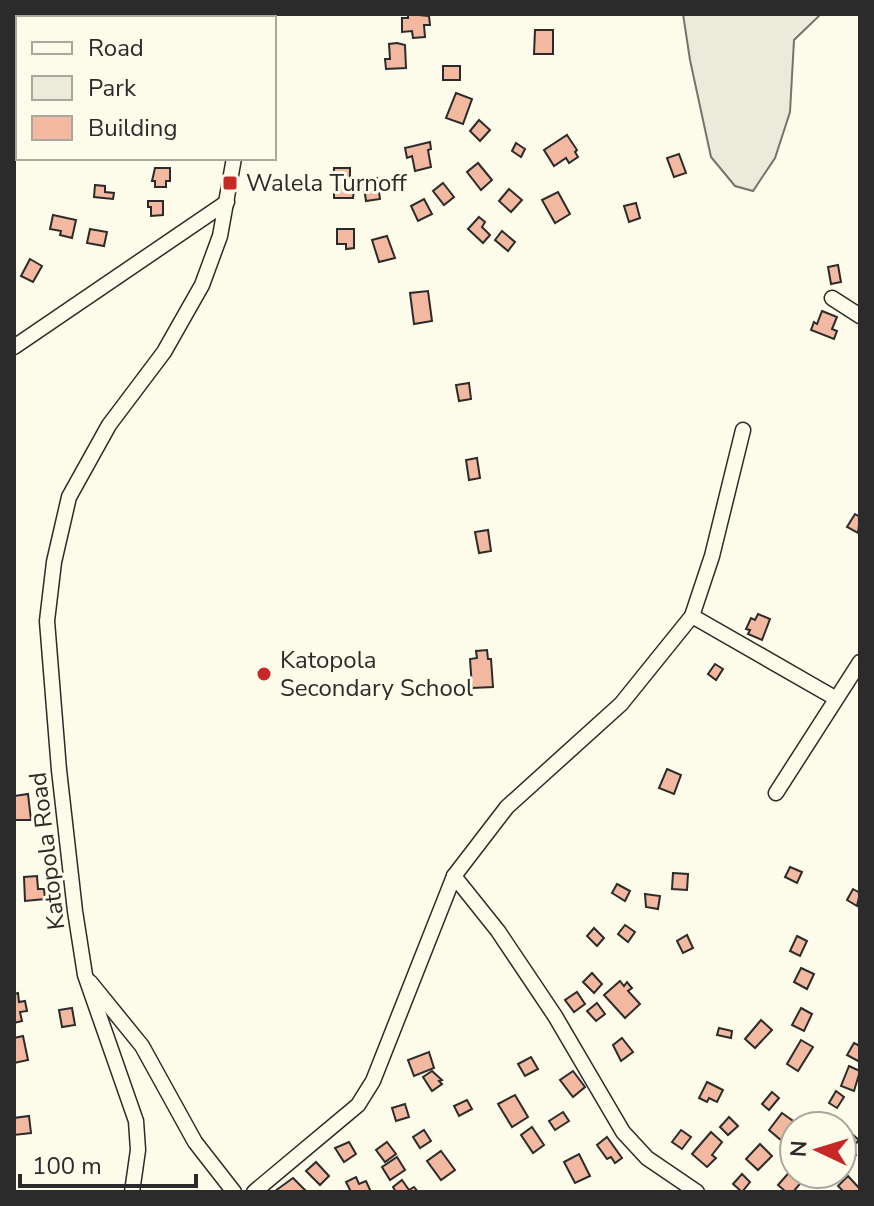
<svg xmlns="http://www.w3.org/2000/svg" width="874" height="1206" viewBox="0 0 874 1206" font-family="'Nunito Sans',sans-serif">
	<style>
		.green { fill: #ecebdb; stroke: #74746e; stroke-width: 2 }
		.building { fill: #f2b8a0; stroke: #2b2b2b; stroke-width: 2 }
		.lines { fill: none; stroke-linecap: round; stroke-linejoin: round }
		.minor-casing { stroke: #2b2b2b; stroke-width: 17 }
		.minor { stroke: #fdfbea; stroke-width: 14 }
		.poi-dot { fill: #c62828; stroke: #fdfbea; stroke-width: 3 }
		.labels { text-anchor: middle; stroke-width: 6; stroke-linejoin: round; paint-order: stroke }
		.poi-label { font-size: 24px; fill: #2b2b2b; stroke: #fdfbea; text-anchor: start }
		.street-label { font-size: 24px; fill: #2b2b2b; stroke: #fdfbea }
	</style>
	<rect width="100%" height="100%" fill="#fdfbea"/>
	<!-- green -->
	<path class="green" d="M683,14H821L794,40L790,112L775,158L753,191L735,186L711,157L690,60Z"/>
	<!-- building -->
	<g class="building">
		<path d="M408,14L429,16L430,25H424L425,37L413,38L412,31L402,32V18H408Z"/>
		<path d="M535,30H553V54H534Z"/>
		<path d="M397,43L405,45L406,68L386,69L385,59H390L389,44Z"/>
		<rect x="443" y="66" width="17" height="14"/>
		<path d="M456,93L472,99L463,124L446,118Z"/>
		<path d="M479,120L490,130L480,141L470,131Z"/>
		<path d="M567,135L577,150L575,152L578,157L569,163L566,158L554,166L544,150Z"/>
		<path d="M430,142L431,149L428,150L431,167L415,171L412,156L407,158L405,148Z"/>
		<path d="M516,143L525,149L521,157L512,151Z"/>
		<path d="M679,154L686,173L674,177L667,158Z"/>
		<path d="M478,163L492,180L481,190L467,172Z"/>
		<path d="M155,168H170V181H166V187H155V181H152Z"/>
		<path d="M334,168H350V183H355L353,198H334Z"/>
		<path d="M377,178L380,199L366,201L363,180Z"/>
		<path d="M443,183L454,197L444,205L433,191Z"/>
		<path d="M95,185L105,186V192L114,193L113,199L94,197Z"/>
		<path d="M509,189L522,200L511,212L499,201Z"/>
		<path d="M558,192L570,214L555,223L542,200Z"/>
		<path d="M424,199L432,214L418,221L411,206Z"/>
		<path d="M148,201H163V215L151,216V207H148Z"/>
		<path d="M636,203L640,218L629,222L624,206Z"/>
		<path d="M53,215L76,220L72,238L60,235L61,231L50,229Z"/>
		<path d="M479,217L485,222L482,227L490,235L483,243L468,229Z"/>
		<path d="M90,229L107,232L104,246L87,243Z"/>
		<path d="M337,229H354V248L346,249V244H337Z"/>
		<path d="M502,231L515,242L508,251L495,240Z"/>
		<path d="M387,236L395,258L379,262L372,240Z"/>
		<path d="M30,259L42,266L33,282L21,276Z"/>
		<path d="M838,265L841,282L831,284L828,267Z"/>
		<path d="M428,291L432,321L414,324L410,293Z"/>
		<path d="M822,311L837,317L832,329L837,331L834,339L811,330L814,322L817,324Z"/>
		<path d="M469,383L471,399L459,401L456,385Z"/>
		<path d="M477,458L480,478L469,480L466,460Z"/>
		<path d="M855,514L860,517L858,533L847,527Z"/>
		<path d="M488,530L491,551L479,553L475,532Z"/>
		<path d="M758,614L770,619L762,640L748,634L750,630L746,629L751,618L755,620Z"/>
		<path d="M487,650L488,659H491L493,687L472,688L470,659L477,658L476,651Z"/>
		<path d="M715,664L723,669L716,680L708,674Z"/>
		<path d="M667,769L681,775L674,794L659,788Z"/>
		<path d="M28,794L31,820H14V796Z"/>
		<path d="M790,867L802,872L797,883L785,877Z"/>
		<path d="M673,873L688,874L687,890L672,889Z"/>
		<path d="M37,876L38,889H44L45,899L25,901L24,877Z"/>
		<path d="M617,884L630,891L625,901L612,893Z"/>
		<path d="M853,889L860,893L857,906L847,900Z"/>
		<path d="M645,894L660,896L658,909L646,907Z"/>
		<path d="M625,925L635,932L628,942L618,934Z"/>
		<path d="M594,928L604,938L597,946L587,936Z"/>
		<path d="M687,935L693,948L683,953L677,941Z"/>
		<path d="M797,936L807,941L800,956L790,951Z"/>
		<path d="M801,968L814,974L807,989L794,982Z"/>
		<path d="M592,973L602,984L594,993L583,982Z"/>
		<path d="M620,981L624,986L627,982L632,988L628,991L640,1004L625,1018L604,995Z"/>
		<path d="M577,992L585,1004L574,1012L565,1000Z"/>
		<path d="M18,993L19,1002L25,1001L27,1011L20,1012L22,1021L14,1023V994Z"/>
		<path d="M597,1003L605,1014L596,1021L587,1011Z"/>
		<path d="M72,1008L75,1025L62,1027L59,1010Z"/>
		<path d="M801,1008L812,1014L804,1031L792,1025Z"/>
		<path d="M761,1020L772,1030L755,1048L745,1039Z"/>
		<path d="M719,1028L732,1031L731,1038L717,1035Z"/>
		<path d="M23,1036L28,1060L14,1063V1038Z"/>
		<path d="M622,1038L633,1052L621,1061L613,1045Z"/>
		<path d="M801,1040L813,1047L798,1071L787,1064Z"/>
		<path d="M854,1043L860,1046V1062L847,1055Z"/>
		<path d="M429,1052L434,1068L414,1076L408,1060Z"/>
		<path d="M531,1057L538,1069L525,1076L518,1064Z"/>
		<path d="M849,1066L860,1071L854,1091L841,1086Z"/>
		<path d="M432,1071L442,1080L439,1081L442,1084L432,1091L423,1077Z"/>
		<path d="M573,1071L585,1087L573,1097L560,1080Z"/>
		<path d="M707,1082L723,1090L717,1102L709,1098L707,1102L699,1098Z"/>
		<path d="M836,1091L844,1097L837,1108L829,1103Z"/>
		<path d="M772,1092L779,1098L769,1110L762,1104Z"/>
		<path d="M515,1095L528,1117L512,1127L498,1104Z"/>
		<path d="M467,1100L472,1109L459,1116L454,1106Z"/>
		<path d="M405,1104L409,1117L396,1121L392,1108Z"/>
		<path d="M563,1112L569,1121L555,1130L549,1121Z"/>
		<path d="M782,1113L796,1123L782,1141L769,1130Z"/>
		<path d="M29,1116L31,1133L14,1135V1118Z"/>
		<path d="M729,1117L738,1126L728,1135L720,1127Z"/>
		<path d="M532,1127L544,1145L533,1153L521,1135Z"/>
		<path d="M424,1130L431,1141L420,1148L413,1137Z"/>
		<path d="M681,1130L691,1137L682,1149L672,1142Z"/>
		<path d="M711,1132L722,1142L712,1155L716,1158L707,1167L692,1154Z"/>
		<path d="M852,1134L859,1140L850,1150L856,1155L850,1162L842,1154V1145Z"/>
		<path d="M607,1137L622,1158L615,1163L611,1157L607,1159L597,1145Z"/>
		<path d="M349,1142L356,1154L344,1162L335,1148Z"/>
		<path d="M387,1142L396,1154L385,1162L376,1150Z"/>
		<path d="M760,1144L772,1156L758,1170L746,1159Z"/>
		<path d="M441,1151L455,1170L441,1180L427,1161Z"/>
		<path d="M579,1154L590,1176L575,1183L564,1162Z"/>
		<path d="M397,1157L405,1170L390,1180L382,1167Z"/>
		<path d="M316,1162L329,1176L320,1185L306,1171Z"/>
		<path d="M793,1168L794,1174H801L805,1178L793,1192H786L778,1185Z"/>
		<path d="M742,1174L750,1182L742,1192L733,1184Z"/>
		<path d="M848,1176L860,1189V1192H844L838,1186Z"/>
		<path d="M356,1177L359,1184L366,1181L371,1192H351L346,1182Z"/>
		<path d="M293,1178L307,1192H276L275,1191Z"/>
		<path d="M402,1180L409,1190L414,1187L418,1192H396L393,1187Z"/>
	</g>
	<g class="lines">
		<defs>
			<g id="minor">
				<path d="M262,18L263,14"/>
				<path d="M832,298L860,316"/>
				<path d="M14,347L227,202"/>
				<path d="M692,616L835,698"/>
				<path d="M776,793L860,662"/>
				<path d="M454,876L498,931L555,1016L623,1132L647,1158L697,1192"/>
				<path d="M90,982L142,1046L195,1142L234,1192"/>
				<path d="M132,1192L138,1150L136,1121L85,975L75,911L59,770L47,621L54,562L69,497L109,425L164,352L202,285L220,236L234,158"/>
				<path d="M254,1192L358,1105L373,1081L454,876L507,807L621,704L692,616L712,556L743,430"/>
			</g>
		</defs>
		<!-- minor casing -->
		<use href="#minor" class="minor-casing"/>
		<!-- minor -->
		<use href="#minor" class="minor"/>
	</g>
	<!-- markers -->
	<g class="poi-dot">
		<rect x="222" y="175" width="16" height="16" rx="4"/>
		<circle cx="264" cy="674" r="8"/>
	</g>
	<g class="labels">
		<!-- poi labels -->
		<g class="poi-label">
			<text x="246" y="191">Walela Turnoff</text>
			<text x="280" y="668">Katopola<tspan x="280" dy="28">Secondary School</tspan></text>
		</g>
		<!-- street labels -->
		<g class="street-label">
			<text transform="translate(47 851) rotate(-97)" y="8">Katopola Road</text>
		</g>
	</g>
	<!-- border -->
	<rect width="874" height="1206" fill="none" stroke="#2b2b2b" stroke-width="32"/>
	<!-- legend -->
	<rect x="16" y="16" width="260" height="144" fill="#fdfbea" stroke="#a9a89e" stroke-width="2"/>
	<rect x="32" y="42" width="40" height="12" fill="#fdfbea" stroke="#a9a89e" stroke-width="2"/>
	<text x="88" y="56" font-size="24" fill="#2b2b2b">Road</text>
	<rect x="32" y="76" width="40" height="24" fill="#ecebdb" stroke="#a9a89e" stroke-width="2"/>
	<text x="88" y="96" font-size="24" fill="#2b2b2b">Park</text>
	<rect x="32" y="116" width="40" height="24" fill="#f2b8a0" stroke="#a9a89e" stroke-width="2"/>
	<text x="88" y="136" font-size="24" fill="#2b2b2b">Building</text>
	<!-- north arrow -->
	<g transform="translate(818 1150) rotate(274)"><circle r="38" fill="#fdfbea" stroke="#a9a89e" stroke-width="2"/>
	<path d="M0-6L14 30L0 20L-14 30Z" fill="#c62828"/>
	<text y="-12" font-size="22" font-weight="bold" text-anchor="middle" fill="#2b2b2b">N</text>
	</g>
	<!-- scale -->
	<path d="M20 1174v12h176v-12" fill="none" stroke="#2b2b2b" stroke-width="4"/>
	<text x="32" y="1174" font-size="24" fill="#2b2b2b" stroke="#fdfbea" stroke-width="6" paint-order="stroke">100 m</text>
</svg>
